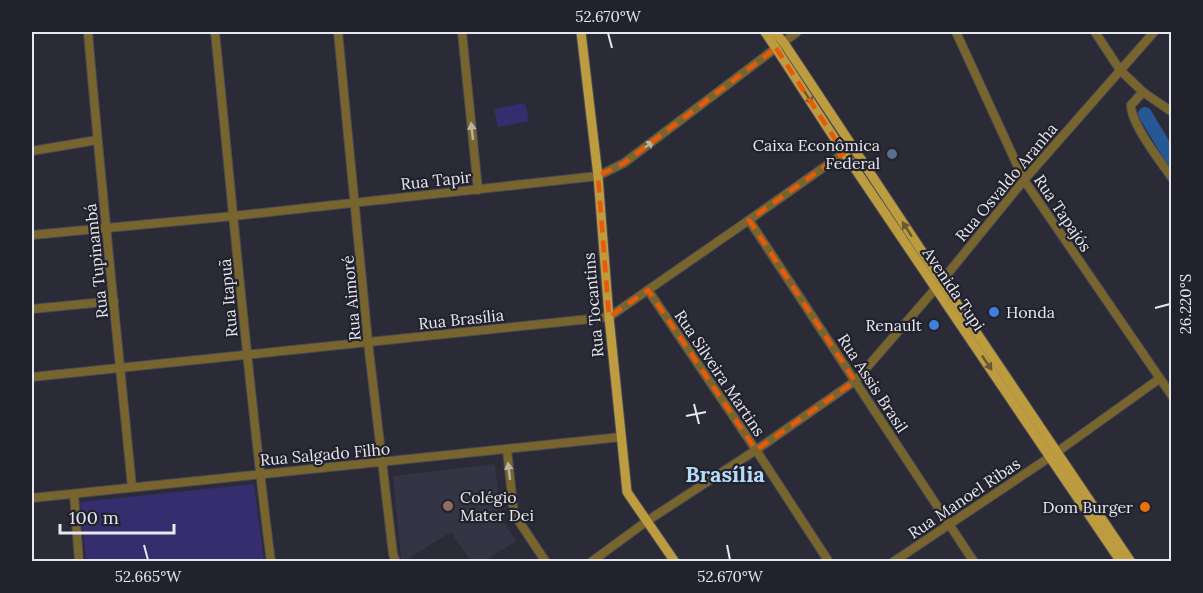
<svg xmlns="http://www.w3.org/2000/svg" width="1203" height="593" viewBox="0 0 1203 593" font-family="Lora,serif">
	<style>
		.built { fill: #353445 }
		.pitch { fill: #362d6e }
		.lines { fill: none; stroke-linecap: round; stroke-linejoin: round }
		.river { stroke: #255894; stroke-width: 14 }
		.minor-casing { stroke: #494954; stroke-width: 10 }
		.major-casing { stroke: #494954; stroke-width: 11 }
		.minor { stroke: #78652e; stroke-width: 8 }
		.major { stroke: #bc9c3f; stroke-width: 9 }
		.oneway { fill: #675935 }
		.oneway2 { fill: #bbb3a2 }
		.marked { fill: none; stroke: #e8590c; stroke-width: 4.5; stroke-dasharray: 12 8; stroke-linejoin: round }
		.ticks { fill: none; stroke: #e7e7ef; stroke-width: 2 }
		.service-dot { fill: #5c6f8a; stroke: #22222d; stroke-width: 2 }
		.shop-dot { fill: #3f7fe0; stroke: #22222d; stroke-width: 2 }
		.education-dot { fill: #8d6e63; stroke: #22222d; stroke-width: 2 }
		.food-dot { fill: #e8710a; stroke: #22222d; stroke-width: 2 }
		.labels { text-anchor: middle; stroke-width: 4.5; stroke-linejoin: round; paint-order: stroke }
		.poi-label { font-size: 16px; fill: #e7e7ef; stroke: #22222d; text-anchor: end }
		.street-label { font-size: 16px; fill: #e7e7ef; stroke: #22222d }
		.district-label { font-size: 22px; font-weight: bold; fill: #b5dbfb; stroke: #22222d }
		.neatline { fill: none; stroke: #e7e7ef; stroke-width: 2 }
		.ticks-label { font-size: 15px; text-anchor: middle; fill: #e7e7ef }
	</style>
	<rect width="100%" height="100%" fill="#2b2b37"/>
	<!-- built -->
	<path class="built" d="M495,464L501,518L516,541L484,561H471L451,532L404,561L401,557L393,476Z"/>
	<!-- pitch -->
	<g class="pitch">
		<path d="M525,103L529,121L498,127L494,109Z"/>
		<path d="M254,484L264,561H86L80,502Z"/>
	</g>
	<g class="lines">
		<!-- river -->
		<path class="river" d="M1145,114L1172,159"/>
		<defs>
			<g id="minor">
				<path d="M88,32C101,184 117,335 132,487"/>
				<path d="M215,32C233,208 248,385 271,562"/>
				<path d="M338,32L368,342L393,554L396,562"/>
				<path d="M462,32L478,190"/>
				<path d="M956,32L1024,180L1172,396"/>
				<path d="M1095,32L1120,70L1143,92L1172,112"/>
				<path d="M1143,92L1131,105C1131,124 1160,161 1172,178"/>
				<path d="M32,151L97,140"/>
				<path d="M749,220L974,562"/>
				<path d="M32,235L234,216L598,176L624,163L797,32"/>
				<path d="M648,290L756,450L829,562"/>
				<path d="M32,309L114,301"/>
				<path d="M32,377L609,317L749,220L844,153"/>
				<path d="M507,450L514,514L546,562"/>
				<path d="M1057,452L1159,379"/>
				<path d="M74,494L79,562"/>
				<path d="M32,498L621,437"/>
				<path d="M591,562L647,521L756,450L855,381L936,288L1024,180L1154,32"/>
				<path d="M893,562L1050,457"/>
			</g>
			<g id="major">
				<path d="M581,32L598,176L609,317L627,492L675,562"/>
				<path d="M765,32C792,72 818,114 845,154C936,290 1029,426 1121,562"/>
				<path d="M775,32L784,43L933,268L1131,562"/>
			</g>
		</defs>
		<!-- minor casing -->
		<use href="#minor" class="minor-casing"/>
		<!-- major casing -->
		<use href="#major" class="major-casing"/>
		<!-- minor -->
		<use href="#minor" class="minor"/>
		<!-- major -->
		<use href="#major" class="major"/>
	</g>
	<!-- one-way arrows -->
	<defs><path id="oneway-solid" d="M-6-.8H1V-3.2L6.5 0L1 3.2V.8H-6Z" transform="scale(1.5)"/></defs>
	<g class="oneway">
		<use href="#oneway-solid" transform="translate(808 97) rotate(58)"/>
		<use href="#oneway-solid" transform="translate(907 229) rotate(-123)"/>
		<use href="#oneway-solid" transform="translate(987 363) rotate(56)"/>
	</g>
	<g class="oneway2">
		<use href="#oneway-solid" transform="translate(472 131) rotate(-96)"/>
		<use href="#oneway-solid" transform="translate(647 146) rotate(-37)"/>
		<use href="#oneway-solid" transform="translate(509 471) rotate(-97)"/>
	</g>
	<!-- marked area -->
	<path class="marked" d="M776,48L844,153L749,220L855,381L756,450L648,290L609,317L598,176L624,163Z"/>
	<!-- ticks -->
	<path class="ticks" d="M608,33L612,48M1155,308L1170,304M694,404L699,424M686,416L706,412M144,545L148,560M727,545L730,560"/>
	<!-- markers -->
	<circle class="service-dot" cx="892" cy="154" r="6"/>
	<g class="shop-dot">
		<circle cx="994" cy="312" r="6"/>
		<circle cx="934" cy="325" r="6"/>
	</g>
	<circle class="education-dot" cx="448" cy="506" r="6"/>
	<circle class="food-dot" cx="1145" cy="507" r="6"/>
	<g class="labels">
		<!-- poi labels -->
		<g class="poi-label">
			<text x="880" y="151">Caixa Econômica<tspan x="880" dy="18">Federal</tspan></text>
			<text x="1006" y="318" text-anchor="start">Honda</text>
			<text x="922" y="331">Renault</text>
			<text x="460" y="503" text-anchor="start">Colégio<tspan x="460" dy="18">Mater Dei</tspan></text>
			<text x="1133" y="513">Dom Burger</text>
		</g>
		<!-- street labels -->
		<g class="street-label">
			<text transform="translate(436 180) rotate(-6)" y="6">Rua Tapir</text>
			<text transform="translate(1006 182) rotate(-50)" y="6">Rua Osvaldo Aranha</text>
			<text transform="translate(1063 213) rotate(56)" y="6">Rua Tapajós</text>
			<text transform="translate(96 261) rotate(-96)" y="6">Rua Tupinambá</text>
			<text transform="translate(954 289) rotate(56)" y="6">Avenida Tupi</text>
			<text transform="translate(228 298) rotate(-95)" y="6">Rua Itapuã</text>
			<text transform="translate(351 298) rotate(-95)" y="6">Rua Aimoré</text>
			<text transform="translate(593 305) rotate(-95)" y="6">Rua Tocantins</text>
			<text transform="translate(461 319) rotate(-6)" y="6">Rua Brasília</text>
			<text transform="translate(720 373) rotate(56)" y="6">Rua Silveira Martins</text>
			<text transform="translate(873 383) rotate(57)" y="6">Rua Assis Brasil</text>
			<text transform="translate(325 454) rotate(-5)" y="6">Rua Salgado Filho</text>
			<text transform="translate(964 498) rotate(-34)" y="6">Rua Manoel Ribas</text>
		</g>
		<!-- district labels -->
		<g class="district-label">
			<text x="725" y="482">Brasília</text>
		</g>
	</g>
	<!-- border -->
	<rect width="1203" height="593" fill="none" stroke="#22222d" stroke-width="66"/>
	<!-- scale -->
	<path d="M60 524v9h114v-9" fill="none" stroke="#e7e7ef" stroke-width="3"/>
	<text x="69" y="524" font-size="18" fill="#e7e7ef" stroke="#22222d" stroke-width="4.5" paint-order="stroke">100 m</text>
	<rect x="33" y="33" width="1137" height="527" class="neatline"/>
	<g class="ticks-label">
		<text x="608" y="22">52.670°W</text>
		<text transform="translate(1186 304) rotate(-90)" y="5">26.220°S</text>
		<text x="148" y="582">52.665°W</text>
		<text x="730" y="582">52.670°W</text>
	</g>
</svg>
